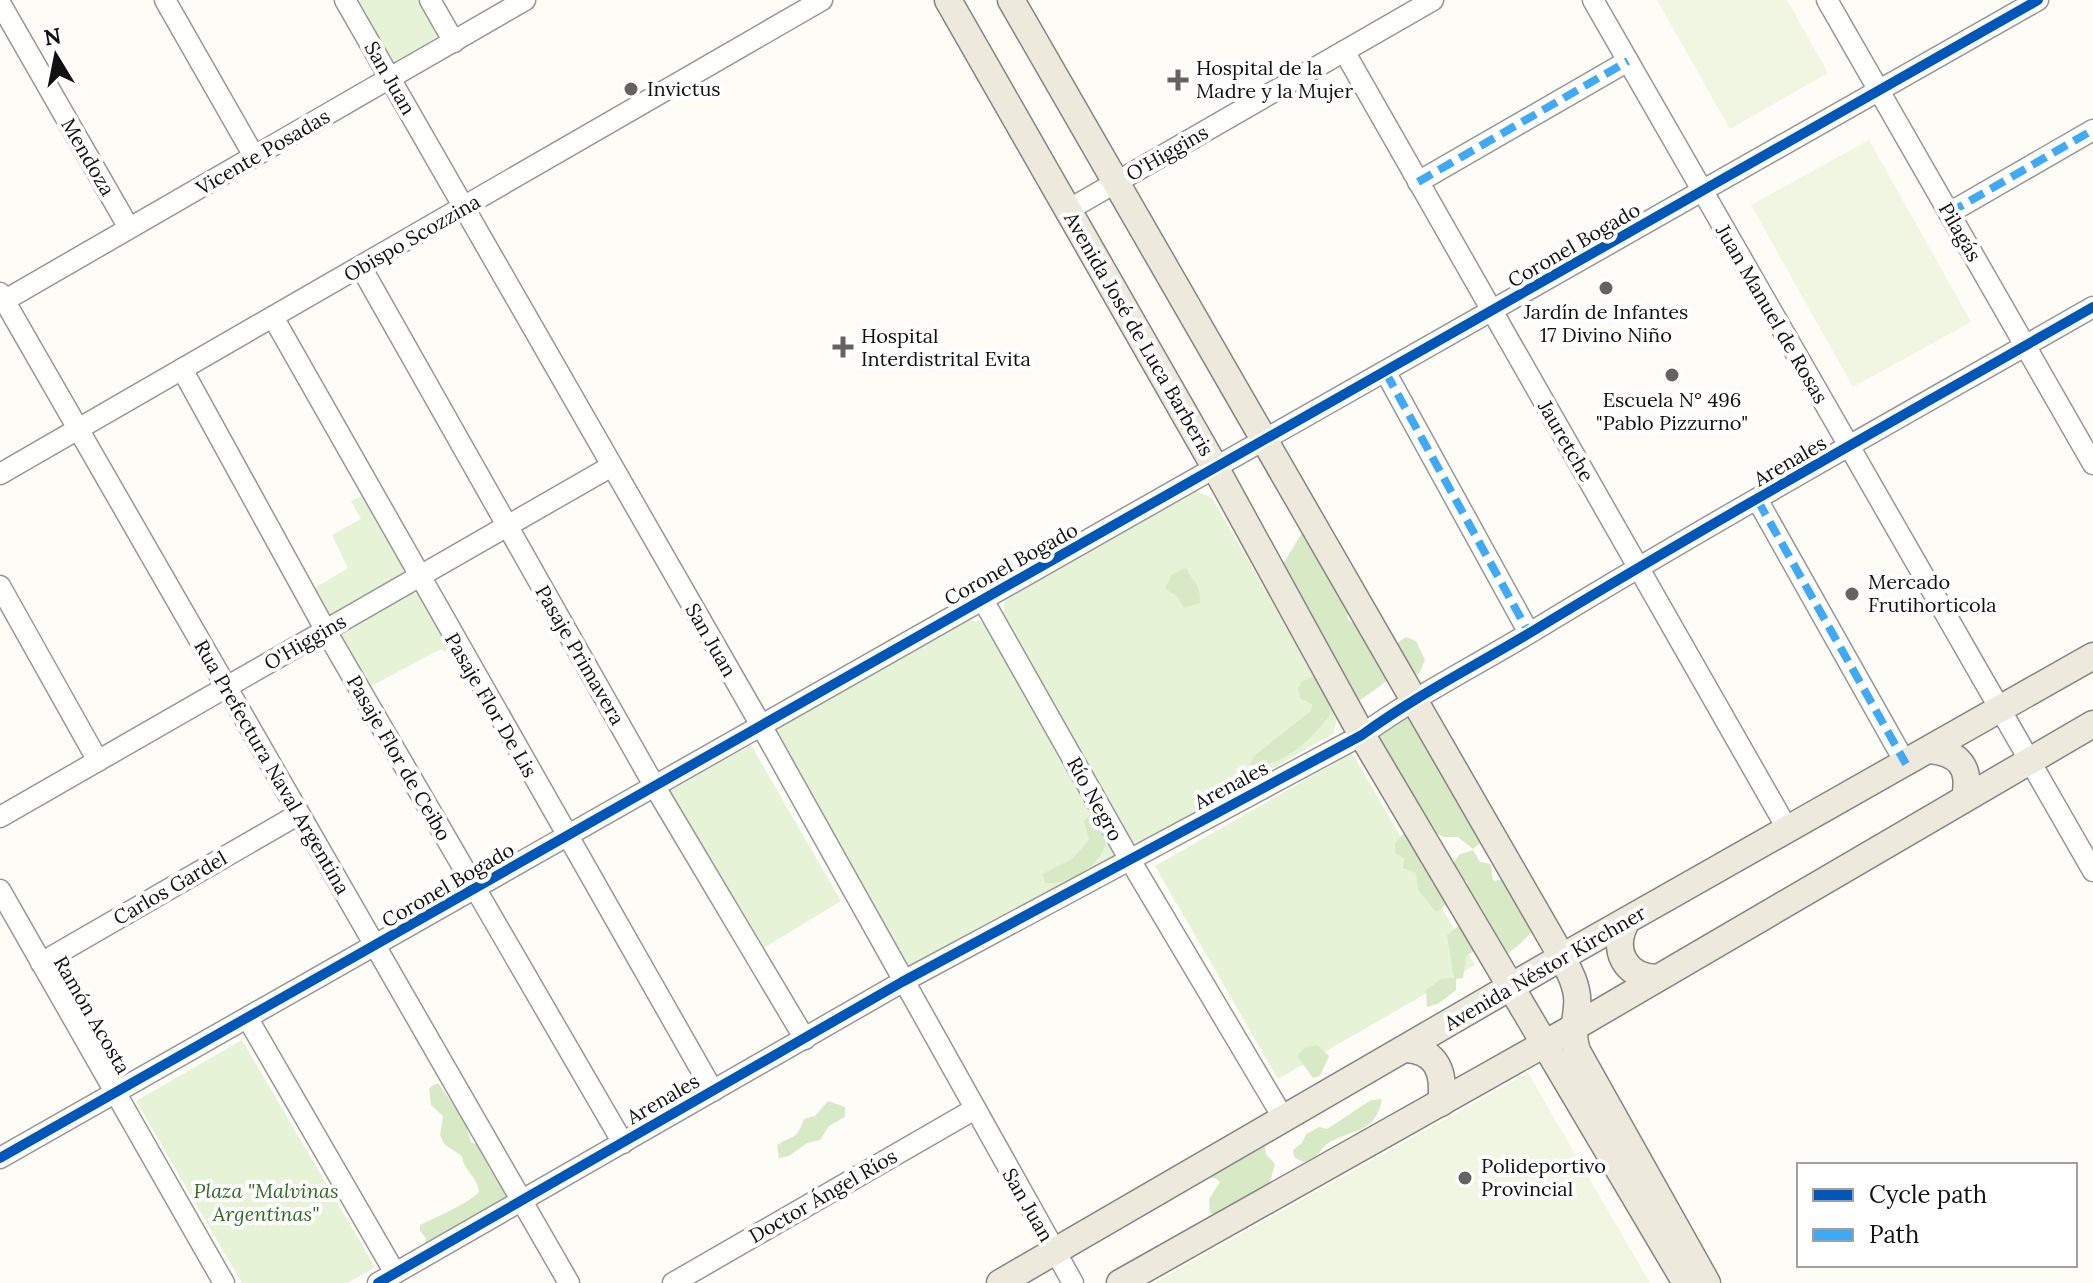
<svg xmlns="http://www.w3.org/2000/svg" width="2093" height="1283" viewBox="0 0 2093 1283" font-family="Lora,serif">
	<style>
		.green { fill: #e7f3d7 }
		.forest { fill: #d8eac5 }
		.pitch { fill: #f0f6e1 }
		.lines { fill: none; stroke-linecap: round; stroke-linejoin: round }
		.minor-casing { stroke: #979795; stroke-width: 23 }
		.major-casing { stroke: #858482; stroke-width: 29 }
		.minor { stroke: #fffffe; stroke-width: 20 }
		.major { stroke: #ede9dc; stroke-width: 26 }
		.quiet { stroke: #3fa9f5; stroke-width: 8; stroke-dasharray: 16 8; stroke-linecap: butt }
		.cycleway-casing { stroke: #fff; stroke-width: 15 }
		.cycleway { stroke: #0057b8; stroke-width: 10 }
		.poi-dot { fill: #646362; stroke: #fff; stroke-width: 3 }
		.labels { text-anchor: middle; stroke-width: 8; stroke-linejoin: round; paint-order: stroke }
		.poi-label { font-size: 20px; fill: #111; stroke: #fff; text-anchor: start }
		.street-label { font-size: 20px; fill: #111; stroke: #fff }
		.park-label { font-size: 20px; font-style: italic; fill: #2f6b1f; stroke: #fff }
	</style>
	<rect width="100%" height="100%" fill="#fdfcf7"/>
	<!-- green -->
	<g class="green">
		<path d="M358,0H420L440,34L395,64Z"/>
		<path d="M1191,489L1212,498L1338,716L1333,734L1140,843L1133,842L1002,625L1005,599Z"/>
		<path d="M362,496L408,574L326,623L308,592L348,568L332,535L361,519L351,501Z"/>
		<path d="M409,591L420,595L448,644L446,652L441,649L362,691L330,637Z"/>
		<path d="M970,620L990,625L1116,850L1114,856L910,974L766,731Z"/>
		<path d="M751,745L841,901L757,952L666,793Z"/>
		<path d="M1352,753L1475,965L1278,1079L1155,866Z"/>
		<path d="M242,1040L375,1267L348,1283H242L136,1101Z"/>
	</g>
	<!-- forest -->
	<g class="forest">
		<path d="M1305,528L1347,608L1348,620L1394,645L1406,637L1416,641L1425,660L1419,674L1391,678L1359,701L1347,687L1344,674L1336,668L1281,567Z"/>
		<path d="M1186,568C1192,581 1202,585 1200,603L1184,608L1177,596L1165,589L1172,574Z"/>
		<path d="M1315,676L1335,708C1316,735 1286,768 1250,765L1254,756L1311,711L1312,704L1300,698L1298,688L1302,681Z"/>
		<path d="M1411,713L1490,836L1473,849L1458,837H1444L1426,828L1376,733Z"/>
		<path d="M1092,813C1132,845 1078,886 1045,883L1042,874L1072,859L1089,840L1084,821Z"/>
		<path d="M1405,832L1447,904L1436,912L1418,890L1416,873L1403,868L1404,858L1395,853V843Z"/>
		<path d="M1473,850L1480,862L1491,864L1493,881L1507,879L1535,927C1532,934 1510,953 1502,957L1470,905L1467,881L1457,878L1450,867L1460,854Z"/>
		<path d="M1461,924L1476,950L1466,956L1463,978L1456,979V990L1438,1004L1427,1007L1426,990L1441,979L1454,978L1447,935Z"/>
		<path d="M1317,1045L1329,1056L1320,1076L1313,1078L1297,1056L1304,1048Z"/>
		<path d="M438,1083L465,1121L471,1142L484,1148L488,1166L505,1191L508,1202L424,1247L426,1238L420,1231V1225C436,1217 468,1204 479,1192C477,1175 464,1172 462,1156L444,1144L440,1135L443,1116L431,1105L429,1088Z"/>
		<path d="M1382,1099C1376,1132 1355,1129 1332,1141C1319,1148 1319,1159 1303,1162L1294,1157L1293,1150L1302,1143L1306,1134L1319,1127L1327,1129L1371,1100Z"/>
		<path d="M828,1101L845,1107V1117L829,1126L820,1140L807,1143L789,1156L779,1158L777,1145C794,1134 796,1141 804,1119L815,1116Z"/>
		<path d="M1264,1141L1266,1154L1275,1164L1268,1188L1218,1215L1210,1213L1209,1199L1220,1182L1215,1178L1201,1177Z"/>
	</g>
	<!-- pitch -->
	<g class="pitch">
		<path d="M1657,0H1787L1828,73L1730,129Z"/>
		<path d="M1869,140L1971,322L1853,387L1751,205Z"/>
		<path d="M1528,1073L1650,1283H1154Z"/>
	</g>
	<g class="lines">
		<defs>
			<g id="minor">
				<path d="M165,0L254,156"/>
				<path d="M345,0L762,727L1073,1283"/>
				<path d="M430,0L454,42"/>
				<path d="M1593,0L2093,871"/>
				<path d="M1827,0L2093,464"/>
				<path d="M0,3L129,228"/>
				<path d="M1344,51L1788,830"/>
				<path d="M1418,182L1628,61"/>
				<path d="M1068,210L1433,0"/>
				<path d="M1949,213L2093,130"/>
				<path d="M361,267L655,787L805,1039"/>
				<path d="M0,293L569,1283"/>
				<path d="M0,303L525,0"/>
				<path d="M273,317L713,1091"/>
				<path d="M182,369L326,631L623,1143"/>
				<path d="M1386,373L1529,633"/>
				<path d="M0,474L822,0"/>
				<path d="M1758,501L1906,764"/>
				<path d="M0,586L98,761"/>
				<path d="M983,600L1130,860L1284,1119"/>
				<path d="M0,817L610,467"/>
				<path d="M0,890L224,1283"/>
				<path d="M41,963L299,814"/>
				<path d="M248,1019L395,1273"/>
				<path d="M0,1158L2038,0"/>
				<path d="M378,1283L902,982L1362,735C1417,695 1475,666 1533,631C1717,519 1906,414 2093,307"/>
				<path d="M673,1283L973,1110"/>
			</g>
			<g id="major">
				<path d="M948,0L1216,469L1362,735L1686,1283"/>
				<path d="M1011,0L1562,957C1570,972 1579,989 1577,1006C1576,1024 1571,1032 1577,1051L1707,1283"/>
				<path d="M1930,750C1960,753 1971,768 1965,798"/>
				<path d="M1626,922C1611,950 1625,977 1657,978"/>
				<path d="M1405,1049C1438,1050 1445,1074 1441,1103"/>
				<path d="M1000,1283L1562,957L2093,656"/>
				<path d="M1120,1283L1571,1029L2093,724"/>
			</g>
		</defs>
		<!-- minor casing -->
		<use href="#minor" class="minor-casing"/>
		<!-- major casing -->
		<use href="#major" class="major-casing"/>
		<!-- minor -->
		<use href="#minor" class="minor"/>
		<!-- major -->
		<use href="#major" class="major"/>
		<!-- quiet -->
		<g class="quiet">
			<path d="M1418,182L1628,61"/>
			<path d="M1949,213L2093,130"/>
			<path d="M1386,373L1529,633"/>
			<path d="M1758,501L1906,764"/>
		</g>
		<defs>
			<g id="cycleway">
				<path d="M0,1158L2038,0"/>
				<path d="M378,1283L902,982L1362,735C1417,695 1475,666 1533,631C1717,519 1906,414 2093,307"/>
			</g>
		</defs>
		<!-- cycleway casing -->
		<use href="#cycleway" class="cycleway-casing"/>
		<!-- cycleway -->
		<use href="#cycleway" class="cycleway"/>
	</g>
	<!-- markers -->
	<g class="poi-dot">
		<path d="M1174 68h8v8h8v8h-8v8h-8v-8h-8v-8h8z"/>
		<circle cx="631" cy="89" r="8"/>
		<circle cx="1606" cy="288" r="8"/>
		<path d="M839 335h8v8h8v8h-8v8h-8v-8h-8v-8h8z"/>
		<circle cx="1672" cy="375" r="8"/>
		<circle cx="1852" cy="594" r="8"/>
		<circle cx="1465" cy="1178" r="8"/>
	</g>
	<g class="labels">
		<!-- poi labels -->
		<g class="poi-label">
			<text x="1196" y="75">Hospital de la<tspan x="1196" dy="23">Madre y la Mujer</tspan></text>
			<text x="647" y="96">Invictus</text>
			<text x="1606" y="319" text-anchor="middle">Jardín de Infantes<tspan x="1606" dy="23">17 Divino Niño</tspan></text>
			<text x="861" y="343">Hospital<tspan x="861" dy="23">Interdistrital Evita</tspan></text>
			<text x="1672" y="407" text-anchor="middle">Escuela N° 496<tspan x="1672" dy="23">"Pablo Pizzurno"</tspan></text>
			<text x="1868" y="589">Mercado<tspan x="1868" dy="23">Frutihorticola</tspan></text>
			<text x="1481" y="1173">Polideportivo<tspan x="1481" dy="23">Provincial</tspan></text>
		</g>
		<!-- street labels -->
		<g class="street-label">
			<text transform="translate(390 78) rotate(60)" y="7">San Juan</text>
			<text transform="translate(263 152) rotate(-30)" y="7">Vicente Posadas</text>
			<text transform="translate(1167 153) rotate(-30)" y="7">O'Higgins</text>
			<text transform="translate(88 157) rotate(60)" y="7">Mendoza</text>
			<text transform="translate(1960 232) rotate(60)" y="7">Pilagás</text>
			<text transform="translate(412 238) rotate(-30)" y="7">Obispo Scozzina</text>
			<text transform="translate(1574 245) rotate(-30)" y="7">Coronel Bogado</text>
			<text transform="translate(1772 314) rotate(60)" y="7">Juan Manuel de Rosas</text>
			<text transform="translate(1139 334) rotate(60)" y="7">Avenida José de Luca Barberis</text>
			<text transform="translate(1566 441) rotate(60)" y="7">Jauretche</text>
			<text transform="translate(1790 461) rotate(-30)" y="7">Arenales</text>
			<text transform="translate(1011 564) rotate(-29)" y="7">Coronel Bogado</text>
			<text transform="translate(711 640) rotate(60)" y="7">San Juan</text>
			<text transform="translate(305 642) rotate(-30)" y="7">O'Higgins</text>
			<text transform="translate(580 655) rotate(60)" y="7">Pasaje Primavera</text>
			<text transform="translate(491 705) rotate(60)" y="7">Pasaje Flor De Lis</text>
			<text transform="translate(399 758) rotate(60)" y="7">Pasaje Flor de Ceibo</text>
			<text transform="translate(272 767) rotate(60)" y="7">Rua Prefectura Naval Argentina</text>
			<text transform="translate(1231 785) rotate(-28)" y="7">Arenales</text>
			<text transform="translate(1095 799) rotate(61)" y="7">Río Negro</text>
			<text transform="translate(448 885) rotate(-30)" y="7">Coronel Bogado</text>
			<text transform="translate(170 888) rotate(-30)" y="7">Carlos Gardel</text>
			<text transform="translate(1545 968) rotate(-30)" y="7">Avenida Néstor Kirchner</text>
			<text transform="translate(92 1015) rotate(60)" y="7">Ramón Acosta</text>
			<text transform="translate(663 1099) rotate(-30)" y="7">Arenales</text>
			<text transform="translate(823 1196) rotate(-30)" y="7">Doctor Ángel Ríos</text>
			<text transform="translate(1028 1205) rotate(60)" y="7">San Juan</text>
		</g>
		<!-- park labels -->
		<g class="park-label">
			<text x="266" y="1198">Plaza "Malvinas<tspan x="266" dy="23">Argentinas"</tspan></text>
		</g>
	</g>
	<!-- legend -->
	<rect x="1797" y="1163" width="280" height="104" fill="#ffffff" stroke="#a0a0a0" stroke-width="2"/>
	<rect x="1813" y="1189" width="40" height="12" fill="#0057b8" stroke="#a0a0a0" stroke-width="2"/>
	<text x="1869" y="1203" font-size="24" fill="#111111">Cycle path</text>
	<rect x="1813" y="1229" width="40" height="12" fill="#3fa9f5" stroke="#a0a0a0" stroke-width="2"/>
	<text x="1869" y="1243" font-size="24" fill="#111111">Path</text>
	<!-- north arrow -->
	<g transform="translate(56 56) rotate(350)" stroke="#ffffff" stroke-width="6" paint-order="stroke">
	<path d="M0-6L14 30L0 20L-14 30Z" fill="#111111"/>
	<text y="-12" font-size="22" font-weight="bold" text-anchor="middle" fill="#111111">N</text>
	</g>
</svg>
